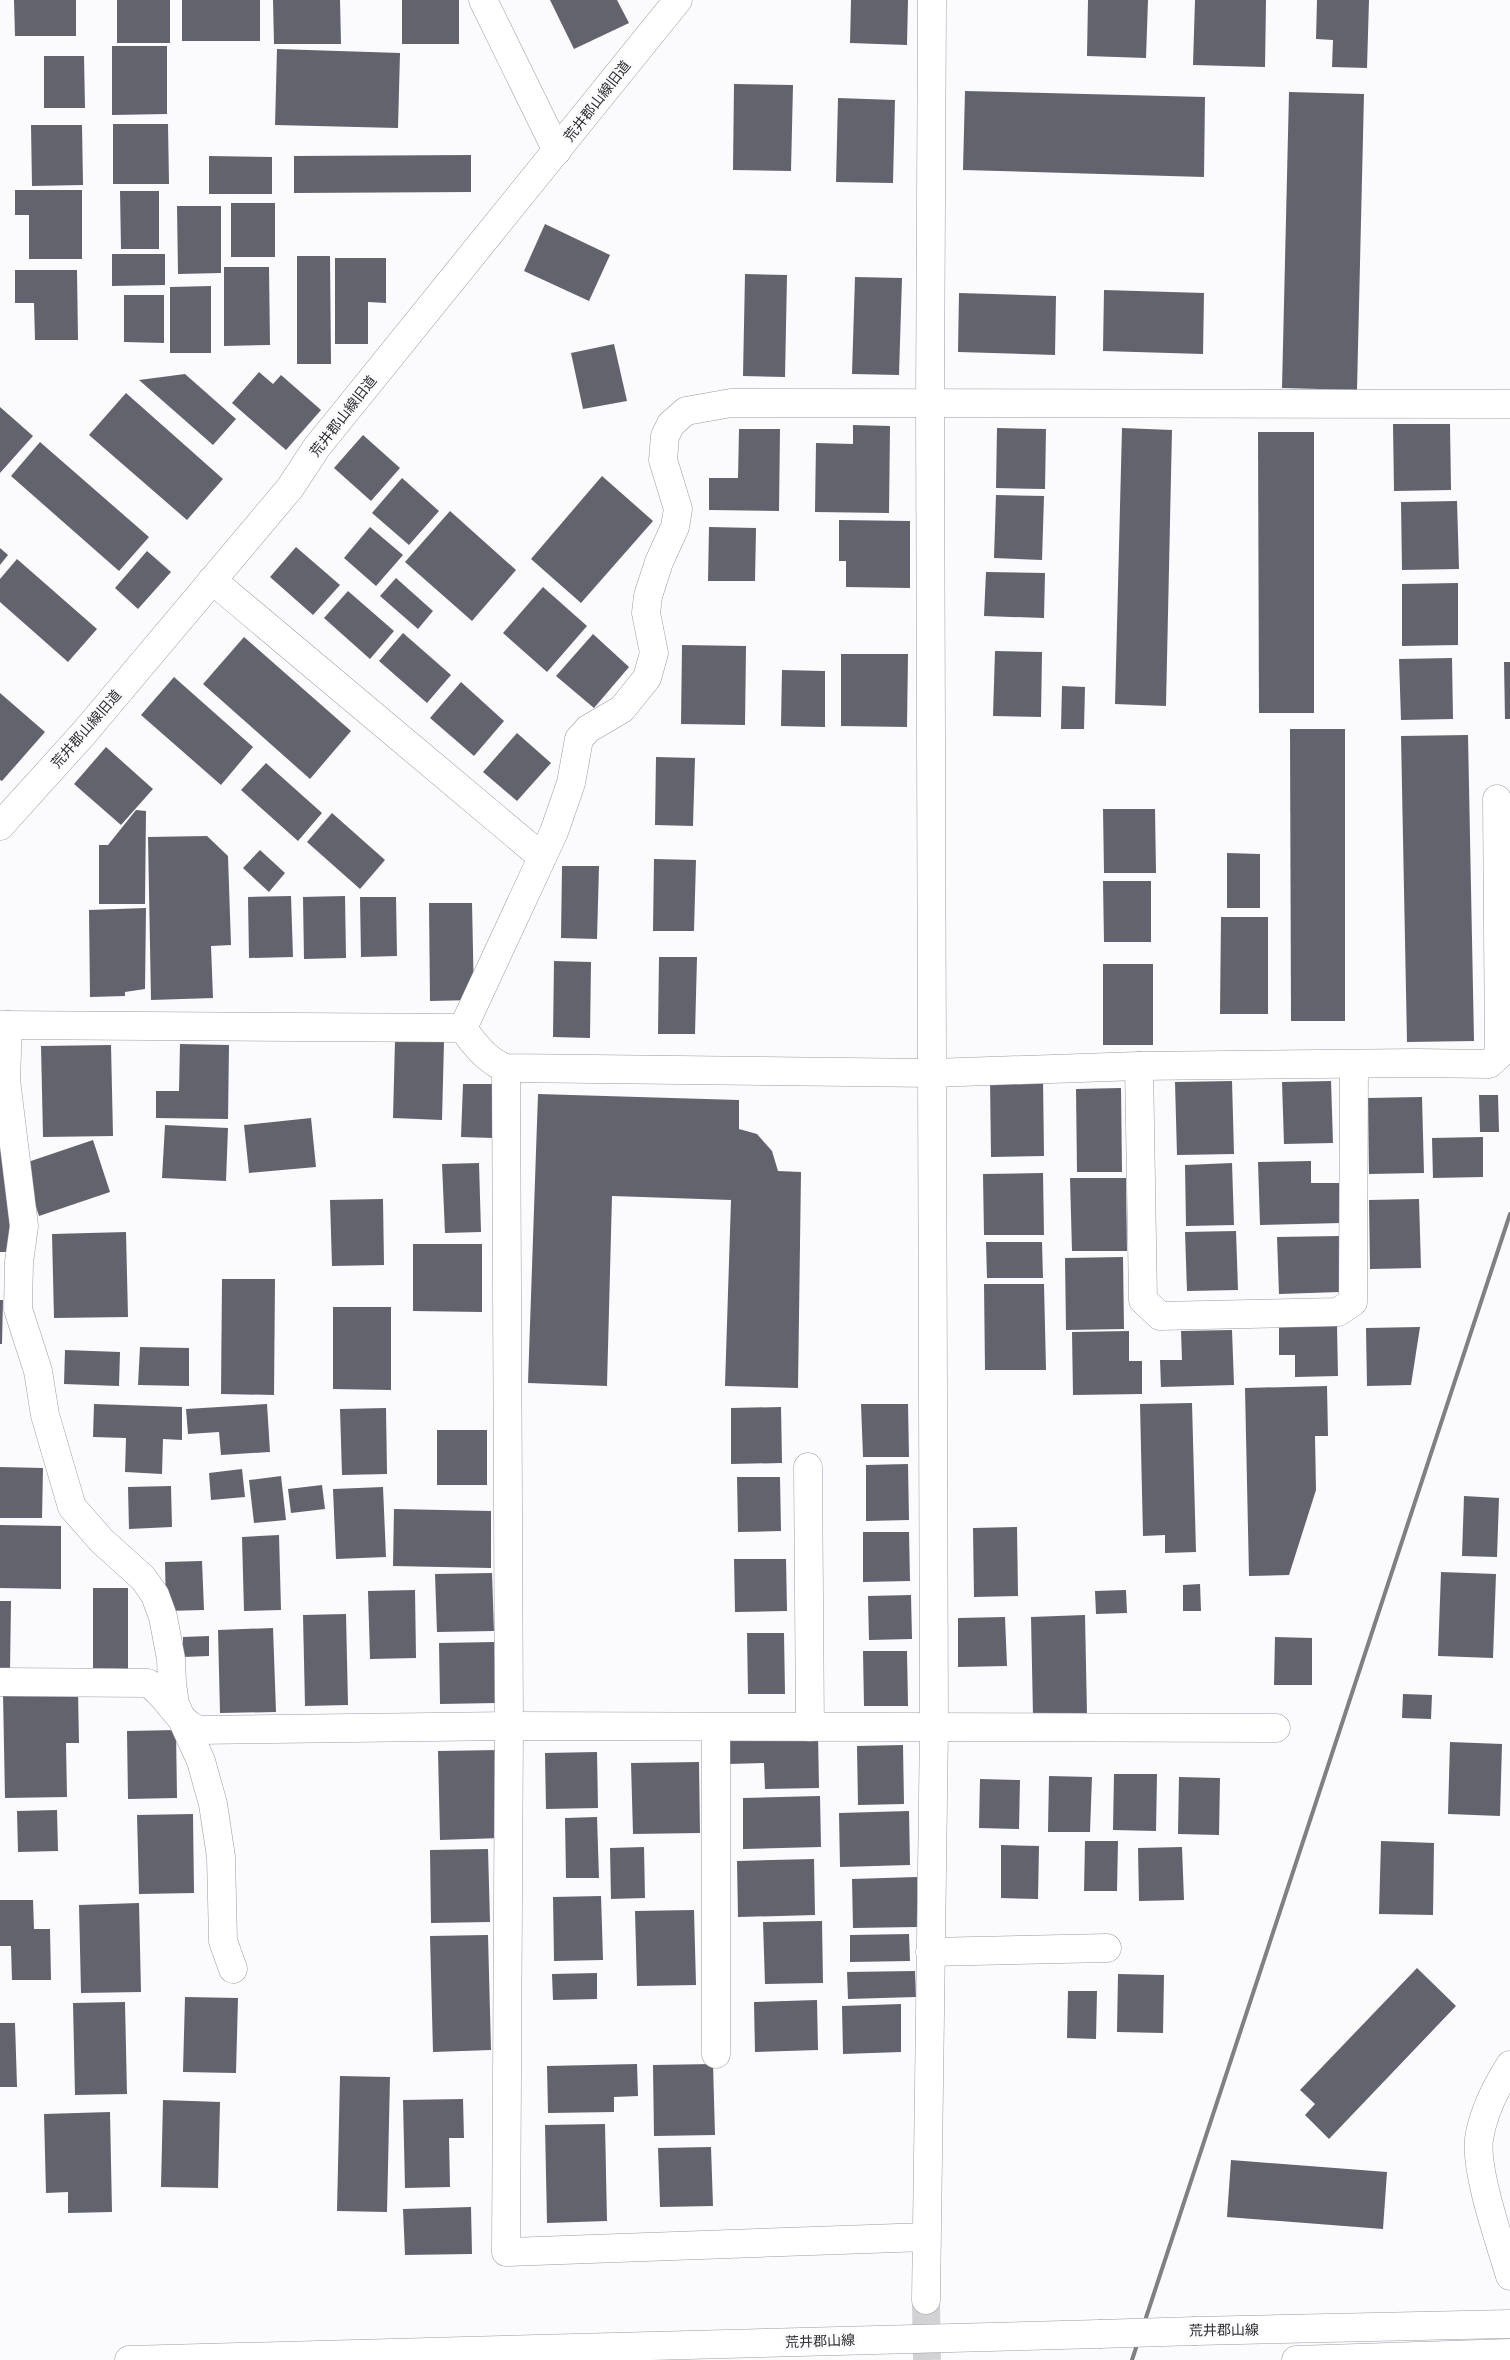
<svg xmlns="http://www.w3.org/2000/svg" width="1510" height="2360" viewBox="0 0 1510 2360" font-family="'Titillium Web','Noto Sans JP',sans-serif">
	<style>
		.building { fill: #62636d }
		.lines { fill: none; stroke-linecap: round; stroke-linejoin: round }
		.street-tunnel { stroke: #d2d2d5; stroke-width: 28; stroke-dasharray: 28 14; stroke-linecap: butt }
		.street-casing { stroke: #9a9ba5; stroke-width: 29 }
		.secondary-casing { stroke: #9a9ba5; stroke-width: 29 }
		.street { stroke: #fff; stroke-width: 28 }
		.secondary { stroke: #fff; stroke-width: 28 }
		.rail { stroke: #808083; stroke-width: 4 }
		.secondary-bridge-casing { stroke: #9a9ba5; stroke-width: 29; stroke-linecap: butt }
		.secondary-bridge { stroke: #fff; stroke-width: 28 }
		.labels { text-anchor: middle; stroke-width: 5; stroke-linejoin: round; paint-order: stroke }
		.street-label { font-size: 14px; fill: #2d2d31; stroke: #fbfbfe }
	</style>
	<rect width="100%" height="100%" fill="#fbfbfe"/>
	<!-- building -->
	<g class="building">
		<path d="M14,0H76V36H15Z"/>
		<rect x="117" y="0" width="53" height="43"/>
		<rect x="182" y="0" width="78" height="41"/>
		<path d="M273,0H340L341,44H274Z"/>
		<rect x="402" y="0" width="57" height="44"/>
		<path d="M550,0H617L629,23L574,49Z"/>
		<path d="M851,0H908L907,45L850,43Z"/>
		<path d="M1088,0H1148L1146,58L1087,56Z"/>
		<path d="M1195,0H1266L1265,67L1193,65Z"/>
		<path d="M1317,0H1369L1367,68L1332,67L1333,40L1316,39Z"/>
		<path d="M112,46H167V114L112,115Z"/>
		<path d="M277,49L400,53L398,128L275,125Z"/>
		<path d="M44,56H84L85,108H44Z"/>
		<path d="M734,84L793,85L791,171L733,170Z"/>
		<path d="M965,91L1205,97L1204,177L963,170Z"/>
		<path d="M1289,92L1364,94L1357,390L1282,388Z"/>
		<path d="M838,98L895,100L893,183L836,182Z"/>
		<path d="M113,124H168L169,184H113Z"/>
		<path d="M31,125H82L83,185L32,186Z"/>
		<path d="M471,155V192L294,193V156Z"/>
		<path d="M209,156L272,157V194H209Z"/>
		<path d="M15,190H82V259H29V215H15Z"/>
		<path d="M120,191H159V249H121Z"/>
		<rect x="231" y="203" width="44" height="54"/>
		<path d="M177,206H221V273L178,274Z"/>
		<path d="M545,224L610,255L589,301L524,271Z"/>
		<path d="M112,254H165V285L112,286Z"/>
		<path d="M297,256H330L331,364H297Z"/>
		<path d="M335,258H386V303L368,302V344H335Z"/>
		<path d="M224,267H269L270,345L224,346Z"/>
		<path d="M15,270H77L78,340H35L34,303H15Z"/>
		<path d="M745,274L787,275L785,377L743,376Z"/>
		<path d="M855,277L902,278L899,375L852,374Z"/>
		<path d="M211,286V353H170V287Z"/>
		<path d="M1104,290L1204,293L1203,354L1103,351Z"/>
		<path d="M959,293L1056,296L1055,355L958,352Z"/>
		<path d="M124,295H164V343L124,342Z"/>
		<path d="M614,344L627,401L583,409L571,353Z"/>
		<path d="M259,372L273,384L281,375L321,410L286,450L232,403Z"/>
		<path d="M185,374L236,419L213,445L139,380Z"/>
		<path d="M126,393L223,479L187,520L89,435Z"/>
		<path d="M0,407L33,436L0,473Z"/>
		<path d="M1393,424H1450L1451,490L1394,491Z"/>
		<path d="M853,425L890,426L889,513L815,512L816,443L853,444Z"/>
		<path d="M997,428L1046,429L1045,489L996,488Z"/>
		<path d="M1122,428L1172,430L1166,706L1115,704Z"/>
		<path d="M739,429H780L779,511L709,510V478H738Z"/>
		<path d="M1258,432H1314V713H1259Z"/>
		<path d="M363,435L400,468L371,501L334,468Z"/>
		<path d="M40,442L149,537L119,571L11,476Z"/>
		<path d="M602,476L653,521L581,603L531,559Z"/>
		<path d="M402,478L439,511L409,545L372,513Z"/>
		<path d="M996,495L1044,496L1042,560L994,558Z"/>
		<path d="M1457,501L1459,569L1402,570L1401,502Z"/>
		<path d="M450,511L516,570L472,621L405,562Z"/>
		<path d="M839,520L910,521V588L846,587V561H839Z"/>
		<path d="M370,527L403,555L376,586L344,558Z"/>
		<path d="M709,527L756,528L755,581H708Z"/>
		<path d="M296,547L340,585L313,615L270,577Z"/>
		<path d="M0,548L8,555L0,565Z"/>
		<path d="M147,551L171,572L138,609L115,588Z"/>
		<path d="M17,559L97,629L68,662L0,602V579Z"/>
		<path d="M986,572L1045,573L1044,618L984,616Z"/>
		<path d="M396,578L433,611L418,629L380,596Z"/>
		<path d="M1458,583V645L1402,646V584Z"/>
		<path d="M543,587L587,626L547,672L503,633Z"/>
		<path d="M348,591L394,631L370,659L324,618Z"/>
		<path d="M403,633L451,675L427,703L379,661Z"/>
		<path d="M593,634L629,667L594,708L556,676Z"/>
		<path d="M244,637L351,731L310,779L203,684Z"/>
		<path d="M682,645L746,646L745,725L681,724Z"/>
		<path d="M995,651L1042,652L1041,717L993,716Z"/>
		<path d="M841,654H908L907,727L841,726Z"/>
		<path d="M1452,658L1453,719L1401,720L1399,659Z"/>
		<path d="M1504,662H1510V719H1505Z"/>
		<path d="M782,670L825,671V727L781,726Z"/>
		<path d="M174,677L253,747L221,785L141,715Z"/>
		<path d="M461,682L504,721L474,756L430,718Z"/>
		<path d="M1062,686L1085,687L1084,729H1061Z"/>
		<path d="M0,693L45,732L2,781L0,780Z"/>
		<path d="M1290,729H1345V1021H1291Z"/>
		<path d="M517,733L551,763L517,801L483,772Z"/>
		<path d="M1468,735L1474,1041L1407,1042L1401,736Z"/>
		<path d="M106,747L153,789L121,825L74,784Z"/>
		<path d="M656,757L695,758L693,826L655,825Z"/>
		<path d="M266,763L322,813L298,841L241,790Z"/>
		<path d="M1103,809H1155L1156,873H1104Z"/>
		<path d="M136,810L146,811L145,904H99V845H108Z"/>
		<path d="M332,813L385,860L360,889L307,842Z"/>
		<path d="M207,836L228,856L231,945L211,946L213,998L151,1000L148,837Z"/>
		<path d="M260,850L285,873L269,892L243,868Z"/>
		<path d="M1227,853L1260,854V908H1227Z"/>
		<path d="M654,859L696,860L694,931H653Z"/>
		<path d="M562,866H599L597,939L561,938Z"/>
		<path d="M1103,881H1151V942H1104Z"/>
		<path d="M291,896L293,957L249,958L248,897Z"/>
		<path d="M345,896L346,958L304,959L303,897Z"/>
		<path d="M360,897H396L397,956L361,957Z"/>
		<path d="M429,903H472L474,1000L430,1001Z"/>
		<path d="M146,908L145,989L125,992V996L90,997L89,910Z"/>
		<path d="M1221,917H1268V1014H1220Z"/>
		<path d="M659,957H697L695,1034H658Z"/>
		<path d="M554,961L591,962L590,1038L553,1037Z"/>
		<rect x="1103" y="964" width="50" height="81"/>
		<path d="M395,1041L444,1042L442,1120L393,1118Z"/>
		<path d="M180,1044L229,1045L228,1119L156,1118V1091H179Z"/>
		<path d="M111,1045L113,1136L43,1137L41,1046Z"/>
		<path d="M1043,1077L1044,1156L991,1157L990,1078Z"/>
		<path d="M1232,1081L1234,1154L1177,1155L1175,1082Z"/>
		<path d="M1331,1081L1333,1143L1284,1144L1282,1082Z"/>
		<path d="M463,1084H494L493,1138L461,1137Z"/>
		<path d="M1121,1088L1122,1172H1077L1076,1089Z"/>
		<path d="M538,1094L739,1100V1129L757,1134L772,1151L778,1171L801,1172L798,1388L725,1386L731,1200L612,1196L607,1386L528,1383Z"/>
		<path d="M1479,1095H1498L1499,1132H1480Z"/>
		<path d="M1422,1097L1424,1173L1369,1174L1368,1098Z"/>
		<path d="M311,1118L316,1167L249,1173L244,1125Z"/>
		<path d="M165,1125L228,1128L226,1181L162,1178Z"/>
		<path d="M1483,1137V1177L1433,1178L1432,1138Z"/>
		<path d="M93,1140L110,1192L39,1216L22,1164Z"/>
		<path d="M0,1150H11L10,1252H0Z"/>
		<path d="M1311,1161V1183H1339L1341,1223L1260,1225L1258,1162Z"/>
		<path d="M479,1163L481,1232L445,1233L442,1164Z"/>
		<path d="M1232,1163L1234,1225L1186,1226L1185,1165Z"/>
		<path d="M1043,1173L1044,1235H984L983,1174Z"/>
		<path d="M1070,1178H1126L1127,1251H1072Z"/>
		<path d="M383,1199L384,1265L332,1266L330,1200Z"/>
		<path d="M1419,1199L1421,1268L1370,1269L1369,1200Z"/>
		<path d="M1236,1231L1238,1290L1187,1291L1185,1232Z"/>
		<path d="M126,1232L128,1317L54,1318L52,1234Z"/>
		<path d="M1339,1236L1340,1292L1279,1294L1277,1237Z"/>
		<path d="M986,1242H1042L1043,1278H987Z"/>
		<path d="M413,1244H482V1312L413,1311Z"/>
		<path d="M1123,1257L1124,1329L1066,1330L1065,1258Z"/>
		<path d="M222,1279H275L274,1395L221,1394Z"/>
		<path d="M984,1284H1044L1046,1370H985Z"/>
		<path d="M0,1300H3L2,1344H0Z"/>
		<path d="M333,1307H391V1390L333,1389Z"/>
		<path d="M1337,1325L1338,1376L1295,1377V1355H1279V1326Z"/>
		<path d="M1420,1327L1411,1385L1367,1386L1366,1328Z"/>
		<path d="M1232,1330L1234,1385L1161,1387L1160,1360H1182L1181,1331Z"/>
		<path d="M1129,1331V1361H1142V1394L1073,1395L1072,1332Z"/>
		<path d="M140,1347L189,1348V1386L138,1385Z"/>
		<path d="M65,1350L120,1352L119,1386L64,1384Z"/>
		<path d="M1327,1386L1328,1436H1315L1316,1490L1289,1575L1249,1576L1245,1388Z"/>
		<path d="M1192,1403L1196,1552L1165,1553V1535L1143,1536L1140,1404Z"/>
		<path d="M94,1404L182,1407V1440L163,1439L162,1474L125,1472L126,1438L93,1437Z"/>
		<path d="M267,1404L270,1452L221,1455L219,1432L188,1434L186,1409Z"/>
		<path d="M861,1404H908L909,1457H863Z"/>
		<path d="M781,1407L782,1463L731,1464V1408Z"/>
		<path d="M386,1408L387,1474L342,1475L340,1409Z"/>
		<rect x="437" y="1430" width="50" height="55"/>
		<path d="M908,1464L909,1520L866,1521V1465Z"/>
		<path d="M0,1467L43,1468L42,1518H0Z"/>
		<path d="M242,1469L245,1497L211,1500L209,1473Z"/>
		<path d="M281,1476L286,1520L254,1523L249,1480Z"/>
		<path d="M737,1477H780L781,1531L738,1532Z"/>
		<path d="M322,1485L325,1509L291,1513L288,1489Z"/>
		<path d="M171,1486L172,1527L129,1529L128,1487Z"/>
		<path d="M383,1487L386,1557L336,1559L333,1489Z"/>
		<path d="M1464,1496L1499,1498L1497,1557L1462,1556Z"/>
		<path d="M394,1509L491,1511V1568L393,1566Z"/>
		<path d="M0,1525L61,1526V1589L0,1588Z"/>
		<path d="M1017,1527L1018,1596L974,1597L973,1528Z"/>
		<path d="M863,1532H909L910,1581L863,1582Z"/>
		<path d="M279,1535L281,1610L244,1611L242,1537Z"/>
		<path d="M734,1559H786L787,1611L735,1612Z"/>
		<path d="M202,1561L204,1610L166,1611L165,1562Z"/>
		<path d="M1441,1572L1496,1574L1493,1658L1438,1656Z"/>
		<path d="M492,1573L494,1631L437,1632L435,1574Z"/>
		<path d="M1200,1584L1201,1611H1183V1585Z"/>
		<path d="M93,1588H128V1669L93,1668Z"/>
		<path d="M415,1590L416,1658L370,1659L368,1591Z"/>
		<path d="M1126,1590L1127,1613L1096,1614L1095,1591Z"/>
		<path d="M911,1595L912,1639L869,1640L868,1596Z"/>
		<path d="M0,1601H11L10,1670H0Z"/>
		<path d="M346,1614L348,1705L305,1706L303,1615Z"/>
		<path d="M1085,1615L1087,1715L1033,1716L1031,1617Z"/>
		<path d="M1005,1617L1007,1666L958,1667V1618Z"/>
		<path d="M273,1628L276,1712L220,1713L218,1630Z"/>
		<path d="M747,1633H784L785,1694H748Z"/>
		<path d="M209,1636V1656L183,1657V1637Z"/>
		<path d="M1275,1637L1312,1638V1685H1274Z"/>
		<path d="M495,1642L496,1703L440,1704L439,1643Z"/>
		<path d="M863,1651H907L908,1706H864Z"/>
		<path d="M78,1691L79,1743H66L67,1797L5,1798L3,1693Z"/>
		<path d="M1403,1694L1432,1695L1431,1719L1402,1718Z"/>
		<path d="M176,1730L177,1798L128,1799L127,1731Z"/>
		<path d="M818,1734L819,1788L765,1789L764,1763L729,1764L728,1736Z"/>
		<path d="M1450,1742L1502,1744L1500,1816L1448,1814Z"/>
		<path d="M903,1745L904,1804L858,1805L857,1746Z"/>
		<path d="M499,1750L501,1838L440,1840L438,1751Z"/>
		<path d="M597,1752L598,1808L546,1809L545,1753Z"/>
		<path d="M699,1762L700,1833L633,1834L631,1763Z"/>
		<path d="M1114,1774H1157L1156,1831L1113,1830Z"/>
		<path d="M1049,1776L1092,1777L1090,1832H1048Z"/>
		<path d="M1179,1777L1220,1778L1219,1835L1178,1834Z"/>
		<path d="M980,1779L1020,1780L1019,1829L979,1828Z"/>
		<path d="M820,1796L821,1847L743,1849V1798Z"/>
		<path d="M57,1810L58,1851L18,1852L17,1811Z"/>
		<path d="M909,1811L910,1865L840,1867L839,1813Z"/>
		<path d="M193,1814L194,1893L139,1894L137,1815Z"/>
		<path d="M597,1817L599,1878H566L565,1818Z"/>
		<path d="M1085,1841H1118L1117,1891H1084Z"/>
		<path d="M1381,1841L1434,1843L1433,1915L1379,1914Z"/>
		<path d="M1001,1845L1039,1846L1038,1899L1001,1898Z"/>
		<path d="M644,1847L645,1898L611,1899L610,1848Z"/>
		<path d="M1182,1847L1184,1900L1139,1901L1138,1848Z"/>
		<path d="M488,1849L490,1922L431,1923L430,1850Z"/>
		<path d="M814,1859L815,1915L738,1917L737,1861Z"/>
		<path d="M917,1877L918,1927L853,1928L852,1879Z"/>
		<path d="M601,1896L603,1960L554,1961L553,1897Z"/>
		<path d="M0,1900H33L34,1929H50L51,1980H12L11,1946H0Z"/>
		<path d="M139,1903L141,1992L81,1993L79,1905Z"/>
		<path d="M694,1910L696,1985L637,1986L635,1911Z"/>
		<path d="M822,1921L823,1983L765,1984L763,1922Z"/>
		<path d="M909,1934L910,1961L850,1962V1935Z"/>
		<path d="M488,1935L491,2050L433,2052L430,1936Z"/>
		<path d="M1417,1968L1456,2006L1329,2139L1305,2115L1315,2104L1300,2090Z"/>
		<path d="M915,1971L916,1997L848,1999L847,1972Z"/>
		<path d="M597,1973V1999L553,2000L552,1974Z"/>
		<path d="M1118,1974L1164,1975L1163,2033L1117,2032Z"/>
		<path d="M1068,1991H1097L1096,2039L1067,2038Z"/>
		<path d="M185,1997L238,1998L236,2073L183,2072Z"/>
		<path d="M817,2000L818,2050L755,2052L754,2002Z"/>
		<path d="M125,2002L127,2094L75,2095L73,2003Z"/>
		<path d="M901,2004V2052L843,2054L842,2006Z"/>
		<path d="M0,2023H15L17,2087H0Z"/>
		<path d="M637,2064L638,2096L614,2097V2112L548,2113L547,2066Z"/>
		<path d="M713,2064L715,2135L654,2136L653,2065Z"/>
		<path d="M340,2076L390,2077L387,2212L337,2211Z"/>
		<path d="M463,2099L464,2138H449L450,2187L405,2188L403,2100Z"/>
		<path d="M163,2100L220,2102L218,2188L161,2187Z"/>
		<path d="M110,2112L112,2212L68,2213V2192L46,2193L44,2114Z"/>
		<path d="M605,2124L607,2221L547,2223L545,2125Z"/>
		<path d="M711,2147L713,2206L660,2207L658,2148Z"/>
		<path d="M1231,2160L1387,2172L1383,2229L1227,2217Z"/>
		<path d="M471,2207L472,2254L405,2255L403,2209Z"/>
	</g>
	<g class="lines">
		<!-- street-tunnel -->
		<path class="street-tunnel" d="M926,2300L927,2360"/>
		<defs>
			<g id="street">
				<path d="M483,0L557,151"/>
				<path d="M212,580L542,857"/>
				<path d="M0,1025L463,1028C473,1043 488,1062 506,1068L932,1073L1139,1066L1416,1063L1489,1064L1499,1055L1497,799"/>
				<path d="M8,1025L6,1080L24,1226L19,1262L18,1309L38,1371L45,1415L72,1507L102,1541L143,1578L155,1595L163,1617L171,1659L172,1684L175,1704L201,1761L213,1804L221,1857L223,1941L233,1969"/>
				<path d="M463,1028L554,832L571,783L579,739L588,729L622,709L647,678L654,653L646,613L648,596L659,562L675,527L678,509L663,460L665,436L671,424L686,411L731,403L1510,404"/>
				<path d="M1139,1066L1143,1300L1160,1316L1338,1312L1353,1302L1354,1065"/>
				<path d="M506,1068L509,1726L506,2252L926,2237"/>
				<path d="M808,1467L810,1727"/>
				<path d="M0,1682L148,1683C170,1698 173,1717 198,1730L509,1726L1276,1728"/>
				<path d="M930,1952L1107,1948"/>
				<path d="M716,2054V1727"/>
				<path d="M1510,2065C1496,2087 1483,2112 1479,2139C1475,2172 1500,2242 1510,2276"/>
				<path d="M926,2300L934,1727L930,405L932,0"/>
			</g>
			<g id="secondary">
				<path d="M0,826L84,733L290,488L317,447L678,0"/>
				<path d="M1196,2331L1510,2324"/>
				<path d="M129,2360L1099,2334"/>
				<path d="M1296,2360L1510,2353"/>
			</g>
		</defs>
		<!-- street casing -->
		<use href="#street" class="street-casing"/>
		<!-- secondary casing -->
		<use href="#secondary" class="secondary-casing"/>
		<!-- street -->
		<use href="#street" class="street"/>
		<!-- secondary -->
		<use href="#secondary" class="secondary"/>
		<!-- rail -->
		<path class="rail" d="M1132,2360L1510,1214"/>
		<defs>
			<path id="secondary-bridge" d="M1099,2334L1196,2331"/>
		</defs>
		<!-- secondary-bridge casing -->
		<use href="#secondary-bridge" class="secondary-bridge-casing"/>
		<!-- secondary-bridge -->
		<use href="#secondary-bridge" class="secondary-bridge"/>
	</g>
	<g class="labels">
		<!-- street labels -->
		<g class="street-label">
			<text transform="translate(597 101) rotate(-52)" y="5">荒井郡山線旧道</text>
			<text transform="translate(343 416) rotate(-52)" y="5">荒井郡山線旧道</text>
			<text transform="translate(86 729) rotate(-49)" y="5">荒井郡山線旧道</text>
			<text transform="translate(1224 2330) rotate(-1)" y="5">荒井郡山線</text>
			<text transform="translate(820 2341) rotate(-2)" y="5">荒井郡山線</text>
		</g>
	</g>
</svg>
